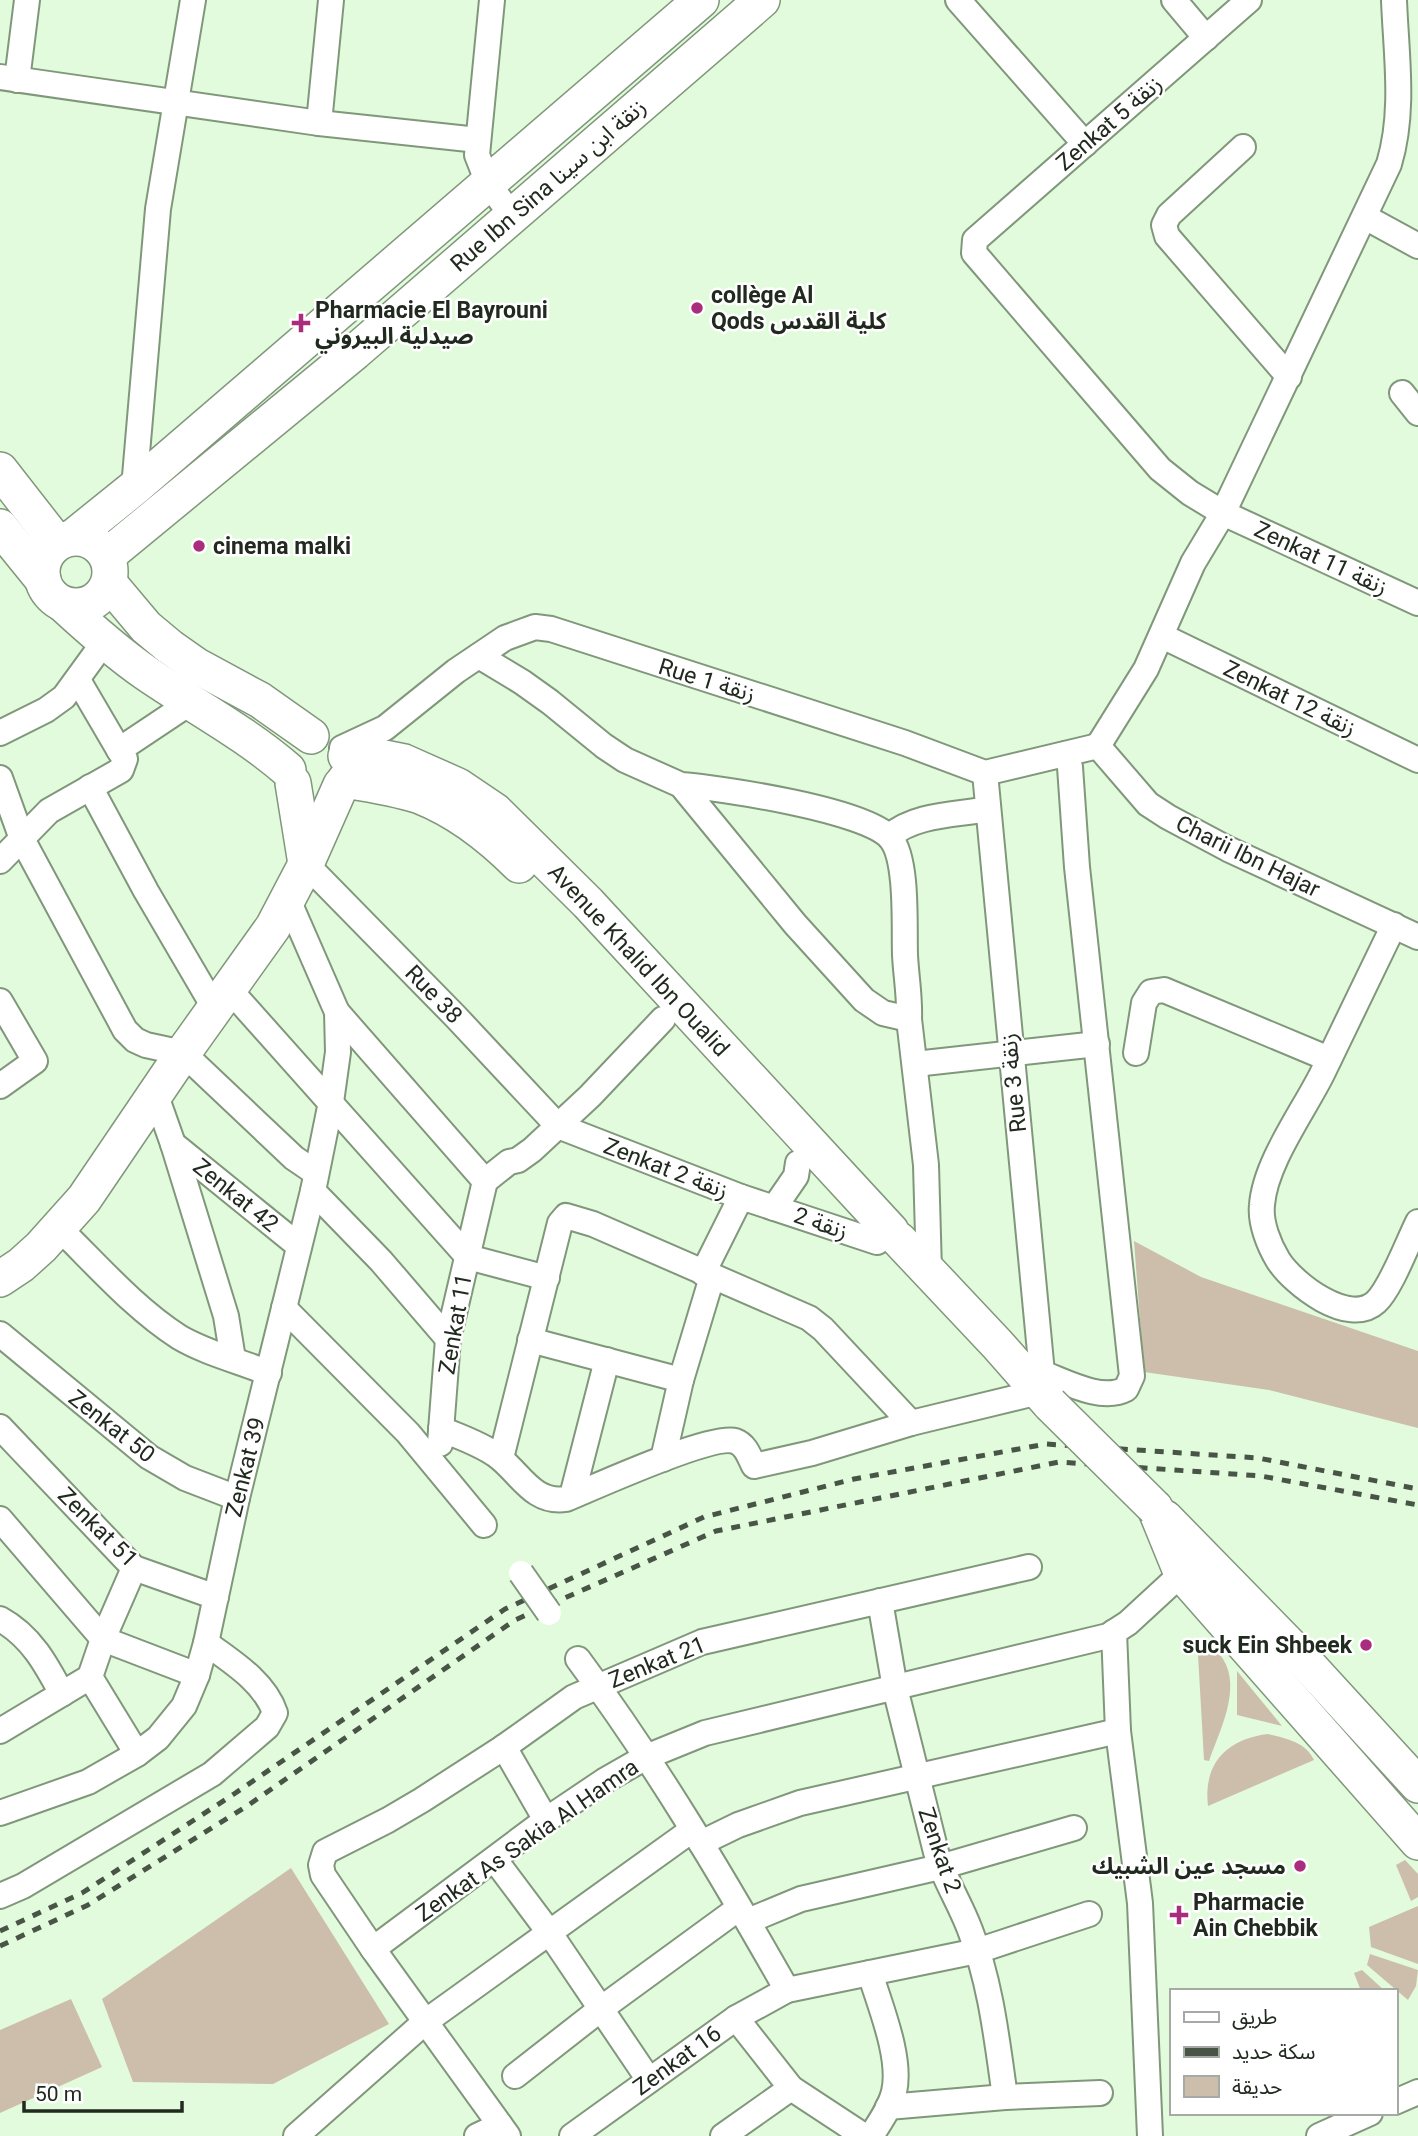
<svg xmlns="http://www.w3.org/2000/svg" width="1418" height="2136" viewBox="0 0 1418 2136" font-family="Roboto,'Noto Sans Arabic',sans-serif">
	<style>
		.green { fill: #ccbeaa }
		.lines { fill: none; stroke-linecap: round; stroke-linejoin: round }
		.street-casing { stroke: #80977b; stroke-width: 28 }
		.secondary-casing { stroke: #80977b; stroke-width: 38 }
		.street { stroke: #fff; stroke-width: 24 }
		.secondary { stroke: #fff; stroke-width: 35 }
		.rail { stroke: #485546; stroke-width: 5; stroke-dasharray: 9 9; stroke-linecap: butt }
		.street-bridge-casing { stroke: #80977b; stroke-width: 28; stroke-linecap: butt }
		.secondary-bridge-casing { stroke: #80977b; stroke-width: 38; stroke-linecap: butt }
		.street-bridge { stroke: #fff; stroke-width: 24 }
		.secondary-bridge { stroke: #fff; stroke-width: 35 }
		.poi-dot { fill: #aa2c7d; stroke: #fff; stroke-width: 2.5 }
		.labels { text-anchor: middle; stroke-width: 5; stroke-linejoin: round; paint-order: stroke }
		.street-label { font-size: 23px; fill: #212a1f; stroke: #fff }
		.poi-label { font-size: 23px; font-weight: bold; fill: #212a1f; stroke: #fff; text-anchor: start }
	</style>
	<rect width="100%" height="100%" fill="#e2fbdc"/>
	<!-- green -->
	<g class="green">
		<path d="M1134,1241L1201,1277L1418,1351V1428L1269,1390L1144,1372Z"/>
		<path d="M1197,1637C1206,1643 1217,1649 1223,1659C1242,1689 1219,1732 1209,1761L1204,1760Z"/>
		<path d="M1237,1671L1282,1726L1237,1715Z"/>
		<path d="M1268,1734C1285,1738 1306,1742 1314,1760L1208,1806C1203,1763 1227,1739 1268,1734Z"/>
		<path d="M1405,1860L1418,1874V1897L1411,1901L1396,1865Z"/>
		<path d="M291,1868L389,2024L273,2084L133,2082L102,1999Z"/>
		<path d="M1418,1906V1964L1371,1947L1369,1927Z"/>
		<path d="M1370,1954L1418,1970L1416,1986L1408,2000L1367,1965Z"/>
		<path d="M1362,1970L1385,1991H1361L1354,1973Z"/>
		<path d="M71,1999L102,2067L0,2113V2030Z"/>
	</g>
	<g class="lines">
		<defs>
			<g id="street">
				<path d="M492,0L477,155L488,183L512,216"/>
				<path d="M958,0L1085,144"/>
				<path d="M1174,0L1206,38"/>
				<path d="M1249,0L975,240L974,253L1160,469L1190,493L1223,513L1418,603"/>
				<path d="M0,77L319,123L478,140"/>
				<path d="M17,80L27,0"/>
				<path d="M319,123L331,0"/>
				<path d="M1243,147L1169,215L1164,225L1167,236L1289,377"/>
				<path d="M1365,217L1418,246"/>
				<path d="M1402,393L1418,413"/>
				<path d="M134,488L158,209L193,0"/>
				<path d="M1162,636L1418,760"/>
				<path d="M479,656L522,682L550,702L604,746L625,760L681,785L795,924L864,1000L883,1013L909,1019C910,997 906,976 905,955C904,927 908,860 891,839C869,810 720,788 681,785"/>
				<path d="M78,680L119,750"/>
				<path d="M0,733L46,710L64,697L104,642"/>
				<path d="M1098,746L1146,669L1193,563L1223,513L1389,164C1405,111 1396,54 1394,0"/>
				<path d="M1098,746L1148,804L1168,817L1228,849L1418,937"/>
				<path d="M342,748L385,728L456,671L505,638L535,627L551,629L905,743L985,773L1098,746"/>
				<path d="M0,778L22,839L125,1030L135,1040L146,1045L183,1053L294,1158L316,1173"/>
				<path d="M90,787L146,891L215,1009"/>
				<path d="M890,836C915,814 956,815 988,809"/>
				<path d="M0,861L49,811L121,770L125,759L119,750L191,702"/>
				<path d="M306,864L456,1017L558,1126L741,1197L877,1242"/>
				<path d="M1394,925C1370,975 1346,1025 1322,1074C1303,1112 1265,1163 1262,1205C1260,1223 1269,1245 1278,1260C1293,1284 1349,1327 1376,1302C1391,1288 1408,1242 1418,1222"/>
				<path d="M229,989L468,1257"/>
				<path d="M0,1001L35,1061L0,1086"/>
				<path d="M337,1012L485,1181"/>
				<path d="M909,1019L926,1165L929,1271"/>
				<path d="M1136,1053L1144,1003L1151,992L1164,990L1329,1059"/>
				<path d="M915,1064L1097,1044"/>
				<path d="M155,1093L173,1144L226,1316L233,1359"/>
				<path d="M173,1144L299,1246"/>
				<path d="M485,1181L509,1162L518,1160L532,1150L590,1096L663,1019"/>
				<path d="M313,1191L381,1261L448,1339"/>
				<path d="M774,1208L796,1176L798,1163"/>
				<path d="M59,1228C97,1265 134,1308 179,1337C206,1353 239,1361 269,1373"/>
				<path d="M468,1257L547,1278"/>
				<path d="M703,1273L741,1197"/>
				<path d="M284,1308L408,1433L484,1525"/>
				<path d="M0,1334L149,1457L185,1478L237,1498"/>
				<path d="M530,1340L681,1380"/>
				<path d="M1042,1373C1066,1382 1102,1402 1126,1389L1132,1376L1077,867L1070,767L1066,754"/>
				<path d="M0,1427L134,1568L216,1597"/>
				<path d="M441,1429C460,1437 479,1443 496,1455C520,1472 532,1504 566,1499C595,1487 711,1434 735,1441C746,1445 749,1456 754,1466L812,1453L911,1423L1039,1392L1042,1373L985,773"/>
				<path d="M440,1444L448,1339L485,1181"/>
				<path d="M501,1458L560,1223L566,1216L593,1224L809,1318L823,1329L911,1423"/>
				<path d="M663,1459L681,1380L712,1277"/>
				<path d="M572,1496L607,1360"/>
				<path d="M0,1519L103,1639L197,1675"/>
				<path d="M880,1601L895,1688L936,1852C944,1879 960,1903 970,1930C991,1983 997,2041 1005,2097"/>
				<path d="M0,1619C31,1636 46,1664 62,1694"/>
				<path d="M1114,1632L1118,1731L1140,1903L1150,2136"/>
				<path d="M578,1659C656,1764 723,1877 787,1990"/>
				<path d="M90,1677L137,1754"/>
				<path d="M0,1731L90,1677L103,1639L134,1568"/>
				<path d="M504,1747L546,1820"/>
				<path d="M0,1813L88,1782L137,1754L158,1738L184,1706L197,1675L206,1643L237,1498L313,1191L331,1102L338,1052L337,1012L289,902"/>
				<path d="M701,1843L738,1825L800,1803L1118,1731"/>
				<path d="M495,1860L549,1932L649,2080"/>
				<path d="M0,1896L23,1886L212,1774L267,1727L275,1713C265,1682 231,1661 206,1643"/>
				<path d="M748,1921L801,1899L940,1867L1074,1828"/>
				<path d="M373,1949L546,1820L604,1781L646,1757L705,1733L1108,1636L1128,1623L1192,1564"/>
				<path d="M870,1973C880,2006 902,2058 894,2092C890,2108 880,2122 871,2136"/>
				<path d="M736,2018L791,2088L864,2136"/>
				<path d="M515,2076L602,2008L739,1908"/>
				<path d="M1395,2102L1418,2092"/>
				<path d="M888,2107L1005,2097L1100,2093"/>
				<path d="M296,2136L425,2022L692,1830"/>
				<path d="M477,2136L500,2125"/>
				<path d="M508,2136L373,1949L323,1875L321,1865L325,1852L388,1820L422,1800L504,1747L574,1697L702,1642L1029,1567"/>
				<path d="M572,2136L736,2018L787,1990L977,1951L1089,1914"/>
				<path d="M723,2136L791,2088"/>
				<path d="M1319,2136L1370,2113"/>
			</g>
			<g id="secondary">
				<path d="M0,470L57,543"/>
				<path d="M0,527L43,580"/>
				<circle cx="76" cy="572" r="34"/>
				<path d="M72,538L134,488L701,0"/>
				<path d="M107,556L355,352L762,0"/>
				<path d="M109,583L146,627L170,647L197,666L260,700L311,736"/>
				<path d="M63,604C90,629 116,652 146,673C194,706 244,732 288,770"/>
				<path d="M346,756H374L404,762L458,786L495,811L588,903L891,1231"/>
				<path d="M345,780C370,784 396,788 420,796C458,811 491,837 519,865"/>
				<path d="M293,783L306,864"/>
				<path d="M899,1240L997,1344L1050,1404"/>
				<path d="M0,1279L21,1265L41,1247L84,1199L183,1053L273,927L306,864L341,785"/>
				<path d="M1155,1508L1182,1574L1418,1842"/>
				<path d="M1165,1518L1299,1655L1418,1785"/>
			</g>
		</defs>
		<!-- street casing -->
		<use href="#street" class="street-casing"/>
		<!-- secondary casing -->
		<use href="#secondary" class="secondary-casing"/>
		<!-- street -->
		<use href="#street" class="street"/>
		<!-- secondary -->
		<use href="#secondary" class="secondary"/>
		<!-- rail -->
		<g class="rail">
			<path d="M0,1931L82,1893L234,1794L505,1609L704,1517L854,1479L1046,1444L1258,1458L1418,1489"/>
			<path d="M0,1946L88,1905L247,1806L515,1620L716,1531L1059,1462L1261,1476L1418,1505"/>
		</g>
		<defs>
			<path id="street-bridge" d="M521,1573L549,1613"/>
			<path id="secondary-bridge" d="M1050,1404L1155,1508"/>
		</defs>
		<!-- street-bridge casing -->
		<use href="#street-bridge" class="street-bridge-casing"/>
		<!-- secondary-bridge casing -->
		<use href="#secondary-bridge" class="secondary-bridge-casing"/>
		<!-- street-bridge -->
		<use href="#street-bridge" class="street-bridge"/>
		<!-- secondary-bridge -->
		<use href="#secondary-bridge" class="secondary-bridge"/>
	</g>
	<!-- markers -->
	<g class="poi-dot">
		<circle cx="697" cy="308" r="7"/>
		<path d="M297.5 312.5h7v7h7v7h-7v7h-7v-7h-7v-7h7z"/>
		<circle cx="199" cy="546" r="7"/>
		<circle cx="1366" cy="1645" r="7"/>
		<circle cx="1300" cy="1866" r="7"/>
		<path d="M1175.5 1904.5h7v7h7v7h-7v7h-7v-7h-7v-7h7z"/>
	</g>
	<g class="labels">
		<!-- street labels -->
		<g class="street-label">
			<text transform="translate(1109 123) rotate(-41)" y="8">Zenkat 5 زنقة</text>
			<text transform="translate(548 185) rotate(-41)" y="8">Rue Ibn Sina زنقة ابن سينا</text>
			<text transform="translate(1321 558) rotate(25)" y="8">Zenkat 11 زنقة</text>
			<text transform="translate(707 680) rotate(17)" y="8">Rue 1 زنقة</text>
			<text transform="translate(1290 698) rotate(26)" y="8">Zenkat 12 زنقة</text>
			<text transform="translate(1248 856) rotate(26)" y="8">Charii Ibn Hajar</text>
			<text transform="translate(639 960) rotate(47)" y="8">Avenue Khalid Ibn Oualid</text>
			<text transform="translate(434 994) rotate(46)" y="8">Rue 38</text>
			<text transform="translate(1013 1083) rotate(-96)" y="8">Rue 3 زنقة</text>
			<text transform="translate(666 1168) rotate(21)" y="8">Zenkat 2 زنقة</text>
			<text transform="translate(236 1195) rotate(39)" y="8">Zenkat 42</text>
			<text transform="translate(821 1223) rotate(19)" y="8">زنقة 2</text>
			<text transform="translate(455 1324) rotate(-80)" y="8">Zenkat 11</text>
			<text transform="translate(112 1426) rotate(38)" y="8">Zenkat 50</text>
			<text transform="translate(245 1467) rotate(-76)" y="8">Zenkat 39</text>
			<text transform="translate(98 1527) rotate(45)" y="8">Zenkat 51</text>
			<text transform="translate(657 1662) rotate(-22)" y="8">Zenkat 21</text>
			<text transform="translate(527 1840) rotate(-35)" y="8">Zenkat As Sakia Al Hamra</text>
			<text transform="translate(940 1850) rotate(71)" y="8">Zenkat 2</text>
			<text transform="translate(677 2060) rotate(-36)" y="8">Zenkat 16</text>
		</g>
		<!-- poi labels -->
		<g class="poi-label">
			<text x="711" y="303">collège Al<tspan x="711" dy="26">Qods كلية القدس</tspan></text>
			<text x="315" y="318">Pharmacie El Bayrouni<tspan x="315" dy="26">صيدلية البيروني</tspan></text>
			<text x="213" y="554">cinema malki</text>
			<text x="1352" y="1653" text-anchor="end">suck Ein Shbeek</text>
			<text x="1286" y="1874" text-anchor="end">مسجد عين الشبيك</text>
			<text x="1193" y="1910">Pharmacie<tspan x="1193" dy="26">Ain Chebbik</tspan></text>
		</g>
	</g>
	<!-- legend -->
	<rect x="1170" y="1989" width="228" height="126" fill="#ffffff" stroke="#a6aaa5" stroke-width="2"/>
	<rect x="1184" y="2012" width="35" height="10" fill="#ffffff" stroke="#a6aaa5" stroke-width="2"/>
	<text x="1232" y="2024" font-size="21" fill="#212a1f">طريق</text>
	<rect x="1184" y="2047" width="35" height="10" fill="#485546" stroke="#a6aaa5" stroke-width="2"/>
	<text x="1232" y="2059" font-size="21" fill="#212a1f">سكة حديد</text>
	<rect x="1184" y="2076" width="35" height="21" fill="#ccbeaa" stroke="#a6aaa5" stroke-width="2"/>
	<text x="1232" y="2094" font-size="21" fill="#212a1f">حديقة</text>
	<!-- scale -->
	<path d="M24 2101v10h158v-10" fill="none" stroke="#212a1f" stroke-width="3.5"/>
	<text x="35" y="2101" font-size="21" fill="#212a1f" stroke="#ffffff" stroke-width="5" paint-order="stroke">50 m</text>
</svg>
